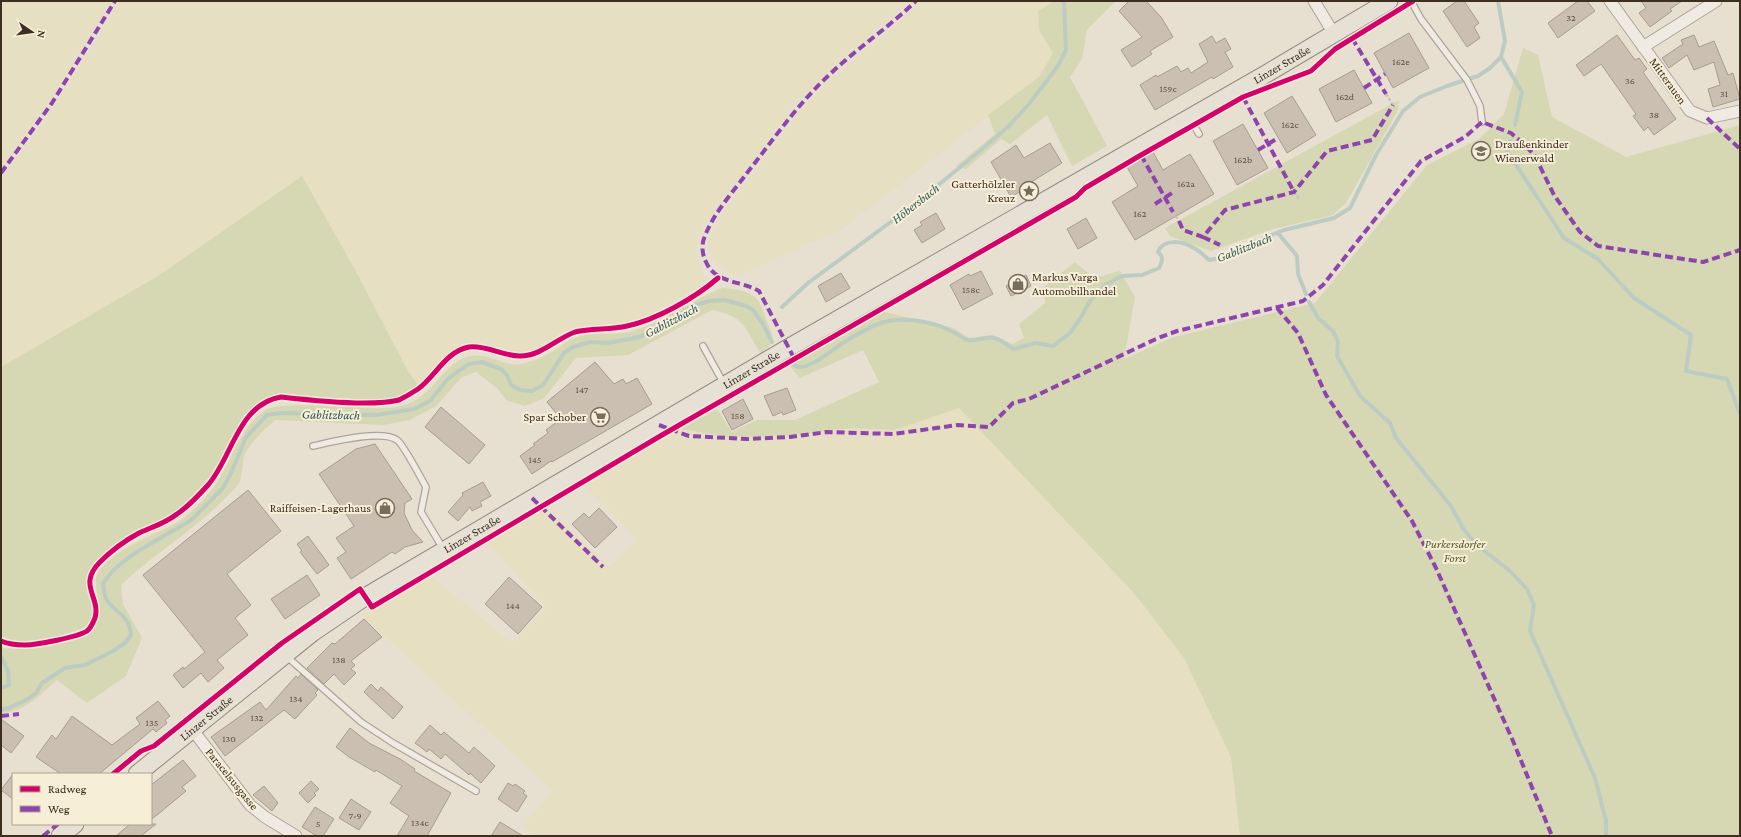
<svg xmlns="http://www.w3.org/2000/svg" width="1741" height="837" viewBox="0 0 1741 837" font-family="'Crimson Pro',serif">
	<style>
		.farmland { fill: #e6dfc2 }
		.green { fill: #d6d7b3 }
		.lines { fill: none; stroke-linecap: round; stroke-linejoin: round }
		.stream { stroke: #bcccc2; stroke-width: 4 }
		.building { fill: #cbbfb2; stroke: #a89c90 }
		.lane-casing { stroke: #ada599; stroke-width: 8 }
		.street-casing { stroke: #ada599; stroke-width: 13 }
		.primary-casing { stroke: #928b80; stroke-width: 19 }
		.path { stroke: #c8c2b9; stroke-width: 2.5; stroke-dasharray: 3 2; stroke-linecap: butt }
		.lane { stroke: #efebe3; stroke-width: 5.5 }
		.street { stroke: #efebe3; stroke-width: 11 }
		.primary { stroke: #e6e1d4; stroke-width: 17 }
		.quiet { stroke: #8e44ad; stroke-width: 4; stroke-dasharray: 8 4; stroke-linecap: butt }
		.cycleway-casing { stroke: #f7eed8; stroke-width: 8 }
		.cycleway { stroke: #d6006c; stroke-width: 5 }
		.labels { text-anchor: middle; stroke-width: 4; stroke-linejoin: round; paint-order: stroke }
		.number-label { font-size: 10px; fill: #605244 }
		.street-label { font-size: 12px; fill: #3d2e20; stroke: #f7eed8 }
		.poi-label { font-size: 12px; fill: #3d2e20; stroke: #f7eed8; text-anchor: end }
		.park-label { font-size: 12px; font-style: italic; fill: #4d5a26; stroke: #f7eed8 }
		.water-label { font-size: 13px; font-style: italic; fill: #2f5d5a; stroke: #f7eed8 }
	</style>
	<rect width="100%" height="100%" fill="#e7e0d1"/>
	<!-- farmland -->
	<g class="farmland">
		<path d="M1,1H112L51,99L1,168Z"/>
		<path d="M120,1H910L834,66L790,111L702,228L696,253L703,272L708,280L658,311L640,319L619,324L570,330L539,348L527,352H510L477,344L464,345L454,349L444,358L418,385L408,371L353,266L301,176L158,276L1,367V179L57,102Z"/>
		<path d="M920,1H1055L1039,30L1053,53L1039,77L841,230L818,241L811,242L739,276L724,270L715,263L710,255L708,245L711,234L724,211L797,114L828,81L901,20Z"/>
		<path d="M959,408L1134,593L1184,658L1231,757L1240,836H535L522,827L553,791L360,614L429,574L512,643L547,608L486,542L546,507L610,567L637,540L585,485L681,429L729,437L790,435L851,428L894,430Z"/>
	</g>
	<!-- green -->
	<g class="green">
		<path d="M1055,1H1116L1087,30L1082,59L1070,77L1107,146L1072,166L1047,115L1010,144L1001,139L966,169L956,166L995,134L988,115L1039,77L1053,53L1039,30L1038,11Z"/>
		<path d="M1523,48L1538,55L1552,117L1626,157L1740,125V836H1240L1231,757L1184,658L1134,593L959,408L894,430L851,428L790,435L729,437L681,429L717,409L732,432L757,420H795L879,382L863,350L800,378L790,366L884,312L954,328L969,338L992,335L1012,344L1024,338L1019,324L1045,303L1044,287L1075,262L1094,278L1120,271L1135,297L1124,359L1174,337L1315,303L1427,165L1479,139L1504,114Z"/>
		<path d="M1399,100L1398,110L1346,203L1333,215L1273,229L1211,251L1170,236L1165,228Z"/>
		<path d="M302,176L353,266L408,371L418,385L401,396L382,400L315,398L281,395L269,397L252,410L238,427L230,440L222,461L215,473L205,485L188,502L173,513L143,528L119,543L98,559L91,569L87,583L94,612L93,618L87,627L53,638L26,642L1,639V367L158,276Z"/>
		<path d="M722,288C732,289 742,289 752,295C761,300 762,310 766,319C772,334 779,343 760,353C744,326 745,317 712,310L628,355L576,358L544,398L525,406L506,400L498,389L476,372L462,377L436,406L410,420L383,425L276,420C267,426 247,446 244,456C242,465 243,479 237,486C204,524 158,550 121,585L123,604L142,638L126,676L87,703L57,680C40,695 25,712 1,713V648C24,650 40,646 63,641C69,640 78,639 84,636C92,633 97,624 99,615C102,596 87,582 104,565C125,544 156,535 181,520C191,513 202,501 210,492C232,466 234,433 264,411C281,398 368,412 397,407C432,401 438,369 464,358C485,349 505,368 520,364C533,362 546,356 557,349C562,346 566,341 572,339C590,331 610,336 629,332C662,323 690,301 722,288Z"/>
	</g>
	<g class="lines">
		<!-- stream -->
		<g class="stream">
			<path d="M1501,57L1522,92L1515,125"/>
			<path d="M1510,141L1507,151L1564,238L1598,259L1634,298L1691,335L1686,371L1727,379L1740,414"/>
			<path d="M1278,233L1297,256L1298,274L1306,294"/>
			<path d="M1309,302L1318,318L1333,331L1338,342L1337,356L1360,396L1390,423L1396,438L1451,506L1464,530L1477,545L1510,571L1527,589L1534,605L1530,631L1595,778L1606,821V836"/>
			<path d="M782,307L808,283L915,204L981,150L1008,127L1029,104L1058,66L1066,50L1064,1"/>
			<path d="M791,362C794,364 796,368 801,367C814,366 832,350 843,343C855,335 867,328 881,323C900,316 931,321 949,330C956,333 961,338 968,340C975,341 980,339 986,338C996,335 1006,344 1013,349L1036,343L1053,346L1070,333L1081,317L1090,301L1105,285L1122,276L1142,275L1159,268C1162,262 1164,257 1158,252C1163,238 1183,241 1194,248C1200,251 1204,256 1209,260L1223,258L1254,242L1284,230L1334,218L1350,208L1376,155L1403,111L1420,97L1447,86L1478,76L1490,68L1501,57L1505,41L1498,1"/>
			<path d="M1,657L8,671L9,685L1,688"/>
			<path d="M1,710L9,708L28,699L36,693L42,683L65,668L85,665L113,651L125,643L131,635C130,614 114,613 107,600C104,596 104,589 103,584C118,557 165,537 191,520L223,488L231,473L246,437L267,415L280,413L377,415L414,409L430,401L447,380L457,372L469,364L482,362L501,369L507,375L511,385L520,390L532,391L543,385L564,353L573,347L590,342L607,343L640,337L696,305L710,301L725,300L746,306L753,310L763,324L772,342"/>
		</g>
	</g>
	<!-- building -->
	<g class="building">
		<path d="M1129,1H1146L1161,17L1173,37L1150,51L1152,54L1132,67L1121,50L1142,37L1119,11Z"/>
		<path d="M1457,1H1464L1479,23L1474,27L1480,38L1467,47L1443,11Z"/>
		<path d="M1578,1H1587L1595,11L1558,38L1548,23Z"/>
		<path d="M1641,1H1682L1670,9L1672,11L1650,27L1639,13L1646,8Z"/>
		<path d="M1409,33L1429,68L1393,88L1374,53Z"/>
		<path d="M1617,35L1635,60L1639,58L1647,69L1643,72L1676,119L1654,135L1648,127L1644,131L1633,116L1636,114L1601,64L1584,76L1576,65Z"/>
		<path d="M1694,35L1699,47L1714,41L1728,75L1733,73L1740,99L1713,107L1708,89L1720,85L1714,62L1694,70L1687,55L1669,68L1662,58L1683,44L1681,40Z"/>
		<path d="M1212,36L1216,43L1225,38L1231,49L1225,52L1233,67L1213,79L1212,77L1155,110L1140,85L1156,75L1157,77L1177,66L1181,72L1188,68L1191,73L1208,62L1199,44Z"/>
		<path d="M1354,70L1372,103L1336,122L1319,89Z"/>
		<path d="M1292,96L1316,135L1287,153L1264,113Z"/>
		<path d="M1243,124L1268,168L1237,185L1213,141Z"/>
		<path d="M1050,143L1062,163L1028,184L1029,186L1011,197L991,162L1016,145L1024,158Z"/>
		<path d="M1153,152L1163,170L1190,154L1214,194L1135,240L1112,202L1138,186L1127,167Z"/>
		<path d="M936,213L945,229L922,243L914,230L922,225L920,222Z"/>
		<path d="M1086,218L1097,238L1078,249L1067,229Z"/>
		<path d="M981,271L993,294L963,310L950,285L969,274L970,276Z"/>
		<path d="M841,273L850,288L826,302L818,286Z"/>
		<path d="M1026,275L1031,286L1011,296L1006,286Z"/>
		<path d="M595,362L614,384L623,379L626,384L637,378L652,404L552,462L551,461L532,474L520,456L535,445L533,444L548,433L546,430L561,419L547,402Z"/>
		<path d="M787,388L796,410L783,415L782,412L773,416L764,396Z"/>
		<path d="M743,399L753,419L732,430L722,411Z"/>
		<path d="M441,407L485,445L469,464L425,427Z"/>
		<path d="M375,444L412,499L405,503L404,513L412,530L423,542L405,547L395,554L392,552L351,579L337,558L346,552L336,538L354,526L319,474L356,449Z"/>
		<path d="M483,482L491,496L480,502L482,506L472,511L470,507L458,521L448,512L463,495L462,493Z"/>
		<path d="M248,490L281,531L227,574L251,605L235,618L248,635L217,660L224,668L208,682L201,673L183,688L173,675L183,667L184,669L205,652L143,575Z"/>
		<path d="M599,508L617,527L595,548L572,524L584,513L589,518Z"/>
		<path d="M308,536L329,565L317,574L300,552L302,551L297,544Z"/>
		<path d="M307,575L320,595L285,619L271,599Z"/>
		<path d="M509,577L542,607L518,634L485,604Z"/>
		<path d="M364,619L382,637L351,661L355,665L351,669L356,673L344,685L334,674L324,684L307,668L332,643L335,644Z"/>
		<path d="M301,674L318,690L315,693L317,695L295,719L284,710L225,756L211,737L260,702L266,710L296,676L298,678Z"/>
		<path d="M371,684L378,691L381,687L403,707L393,719L364,692Z"/>
		<path d="M158,701L170,716L165,720L167,723L156,732L153,729L99,774H61L36,757L52,735L56,739L72,716L112,745L140,724L136,718Z"/>
		<path d="M1,719L24,736L11,753L1,745Z"/>
		<path d="M430,725L441,735L444,732L469,753L474,747L495,766L481,783L470,773L469,775L445,754L441,759L429,749L427,752L415,743Z"/>
		<path d="M350,728L369,743L400,759L415,769L414,771L451,793L427,836H397L409,816L390,803L402,786L376,770L375,772L349,757L336,747Z"/>
		<path d="M183,760L196,776L182,787L186,791L151,820V785Z"/>
		<path d="M13,774V799L1,790Z"/>
		<path d="M311,781L319,789L314,793L316,795L308,803L299,793Z"/>
		<path d="M508,783L513,786L515,784L525,791L523,793L527,796L517,812L498,799Z"/>
		<path d="M264,786L278,803L272,811L253,795Z"/>
		<path d="M351,799L371,812L359,830L339,818Z"/>
		<path d="M315,807L334,819L323,836H317L302,827Z"/>
		<path d="M500,822L523,836H491Z"/>
		<path d="M130,824H156L141,836H116Z"/>
	</g>
	<g class="lines">
		<defs>
			<g id="lane">
				<path d="M1411,1L1421,19L1467,80L1480,106L1482,122"/>
				<path d="M1190,119L1199,134"/>
				<path d="M703,346L724,384"/>
				<path d="M313,446C331,442 382,429 397,440C403,444 421,478 426,487L421,512L450,560"/>
				<path d="M278,646L285,655L361,722L393,743L476,791"/>
			</g>
			<g id="street">
				<path d="M1314,1L1334,34"/>
				<path d="M1610,1L1690,111L1707,118L1740,111"/>
				<path d="M1643,47L1716,1"/>
				<path d="M192,729L250,805L265,817L296,836"/>
			</g>
			<g id="primary">
				<path id="s1" d="M137,774L312,633L365,597L788,348L1266,74L1389,1"/>
				<path d="M60,836L75,824"/>
			</g>
		</defs>
		<!-- lane casing -->
		<use href="#lane" class="lane-casing"/>
		<!-- street casing -->
		<use href="#street" class="street-casing"/>
		<!-- primary casing -->
		<use href="#primary" class="primary-casing"/>
		<!-- path -->
		<g class="path">
			<path d="M1386,94L1393,105"/>
			<path d="M1294,192L1300,200"/>
			<path d="M1173,212L1179,221"/>
		</g>
		<!-- lane -->
		<use href="#lane" class="lane"/>
		<!-- street -->
		<use href="#street" class="street"/>
		<!-- primary -->
		<use href="#primary" class="primary"/>
		<!-- quiet -->
		<g class="quiet">
			<path d="M1352,38L1386,94"/>
			<path d="M1364,88L1385,74"/>
			<path d="M1243,97L1294,192"/>
			<path d="M1707,118L1740,149"/>
			<path d="M1258,150L1278,138"/>
			<path d="M1141,155L1173,212"/>
			<path d="M1,173L52,103L115,1"/>
			<path d="M1155,204L1172,193"/>
			<path d="M1179,221L1183,230L1203,237L1225,210L1294,192L1327,151L1372,140L1393,105"/>
			<path d="M1203,237L1220,245"/>
			<path d="M1277,308L1298,333L1326,395L1412,521L1436,568L1513,741L1552,836"/>
			<path d="M794,358L759,291C740,280 716,284 706,262C702,254 701,244 705,236C713,214 733,192 747,173C773,140 797,105 828,76C856,49 888,28 916,1"/>
			<path d="M659,425L689,436L747,439L790,437L827,432L893,434L958,425L989,427L1013,403L1029,399L1158,338L1177,331L1303,301L1323,285L1421,161L1465,137L1482,122L1511,133L1524,144L1535,156L1554,195L1580,232L1598,246L1703,262L1740,250"/>
			<path d="M532,498L603,567"/>
			<path d="M1,716L19,714"/>
			<path d="M43,836L58,824"/>
		</g>
		<defs>
			<g id="cycleway">
				<path d="M1,641C8,644 17,645 25,645C36,645 78,637 87,631C91,628 93,623 95,618C101,597 77,585 100,562C111,551 126,540 139,533C152,527 166,523 177,514C188,507 199,495 208,485C232,458 238,404 281,397C308,400 335,403 363,403C374,403 388,403 399,400C405,397 412,393 418,389C435,377 446,351 469,347C486,345 503,356 520,356C541,356 556,339 575,332C592,328 610,330 627,326C656,320 695,298 718,278"/>
				<path d="M113,774L141,751L154,746L282,643L360,589L372,607L662,435L1076,197L1085,188L1141,155L1243,97L1311,71L1335,49L1413,1"/>
			</g>
		</defs>
		<!-- cycleway casing -->
		<use href="#cycleway" class="cycleway-casing"/>
		<!-- cycleway -->
		<use href="#cycleway" class="cycleway"/>
	</g>
	<!-- icons -->
	<defs>
		<symbol id="school-ring" viewBox="-11 -11 22 22"><circle r="9.5" fill="#f7eed8" stroke="#786c5e" stroke-width="1.5"/><path d="M0-5L7-2L0 1L-7-2ZM-4 1L0 2.5L4 1V4Q0 6-4 4Z" fill="#786c5e"/></symbol>
		<symbol id="sight-ring" viewBox="-11 -11 22 22"><circle r="9.5" fill="#f7eed8" stroke="#786c5e" stroke-width="1.5"/><path d="M0-6L1.8-2.2L6-1.7L2.9 1.2L3.7 5.4L0 3.3L-3.7 5.4L-2.9 1.2L-6-1.7L-1.8-2.2Z" fill="#786c5e"/></symbol>
		<symbol id="shop-ring" viewBox="-11 -11 22 22"><circle r="9.5" fill="#f7eed8" stroke="#786c5e" stroke-width="1.5"/><path d="M-5-2.5h2.3a2.7 3.5 0 0 1 5.4 0H5L5.5 6h-11ZM-1.5-2.5h3a1.5 2.3 0 0 0-3 0Z" fill="#786c5e"/></symbol>
		<symbol id="supermarket-ring" viewBox="-11 -11 22 22"><circle r="9.5" fill="#f7eed8" stroke="#786c5e" stroke-width="1.5"/><path d="M-6-5.5h2.5l.6 2H6L4.5 2H-2.5L-4.4-4H-6ZM-1.5 3.2a1.3 1.3 0 1 0 .1 0ZM3 3.2a1.3 1.3 0 1 0 .1 0Z" fill="#786c5e"/></symbol>
	</defs>
	<g fill-rule="evenodd">
		<use href="#school-ring" x="1470" y="140" width="22" height="22"/>
		<use href="#sight-ring" x="1018" y="180" width="22" height="22"/>
		<use href="#shop-ring" x="1007" y="273" width="22" height="22"/>
		<use href="#supermarket-ring" x="589" y="406" width="22" height="22"/>
		<use href="#shop-ring" x="374" y="497" width="22" height="22"/>
	</g>
	<g class="labels">
		<!-- number labels -->
		<g class="number-label">
			<text x="1571" y="21">32</text>
			<text x="1401" y="65">162e</text>
			<text x="1630" y="84">36</text>
			<text x="1168" y="92">159c</text>
			<text x="1724" y="97">31</text>
			<text x="1345" y="100">162d</text>
			<text x="1654" y="118">38</text>
			<text x="1290" y="128">162c</text>
			<text x="1243" y="163">162b</text>
			<text x="1186" y="187">162a</text>
			<text x="1140" y="217">162</text>
			<text x="971" y="293">158c</text>
			<text x="582" y="393">147</text>
			<text x="738" y="419">158</text>
			<text x="535" y="463">145</text>
			<text x="513" y="609">144</text>
			<text x="339" y="663">138</text>
			<text x="296" y="702">134</text>
			<text x="257" y="721">132</text>
			<text x="152" y="726">135</text>
			<text x="229" y="742">130</text>
			<text x="355" y="819">7-9</text>
			<text x="420" y="826">134c</text>
			<text x="318" y="827">5</text>
		</g>
		<!-- street labels -->
		<g class="street-label">
			<text dy="4" stroke="none"><textPath href="#s1" startOffset="1349">Linzer Straße</textPath></text>
			<text transform="translate(1668 81) rotate(54)" y="4">Mitterauen</text>
			<text dy="4" stroke="none"><textPath href="#s1" startOffset="737">Linzer Straße</textPath></text>
			<text dy="4" stroke="none"><textPath href="#s1" startOffset="413">Linzer Straße</textPath></text>
			<text dy="4" stroke="none"><textPath href="#s1" startOffset="89">Linzer Straße</textPath></text>
			<text transform="translate(232 779) rotate(51)" y="4">Paracelsusgasse</text>
		</g>
		<!-- poi labels -->
		<g class="poi-label">
			<text x="1495" y="148" text-anchor="start">Draußenkinder<tspan x="1495" dy="14">Wienerwald</tspan></text>
			<text x="1015" y="188">Gatterhölzler<tspan x="1015" dy="14">Kreuz</tspan></text>
			<text x="1032" y="281" text-anchor="start">Markus Varga<tspan x="1032" dy="14">Automobilhandel</tspan></text>
			<text x="586" y="421">Spar Schober</text>
			<text x="371" y="512">Raiffeisen-Lagerhaus</text>
		</g>
		<!-- park labels -->
		<g class="park-label">
			<text x="1455" y="548">Purkersdorfer<tspan x="1455" dy="14">Forst</tspan></text>
		</g>
		<!-- water labels -->
		<g class="water-label">
			<text transform="translate(915 203) rotate(-38)" y="5">Höbersbach</text>
			<text transform="translate(1244 247) rotate(-22)" y="5">Gablitzbach</text>
			<text transform="translate(671 320) rotate(-28)" y="5">Gablitzbach</text>
			<text transform="translate(331 414) rotate(1)" y="5">Gablitzbach</text>
		</g>
	</g>
	<!-- border -->
	<rect width="1741" height="837" fill="none" stroke="#3d2e20" stroke-width="4"/>
	<!-- legend -->
	<rect x="12" y="773" width="140" height="52" fill="#f7eed8" stroke="#ada18e"/>
	<rect x="20" y="786" width="20" height="6" fill="#d6006c" stroke="#ada18e"/>
	<text x="48" y="793" font-size="12" fill="#3d2e20">Radweg</text>
	<rect x="20" y="806" width="20" height="6" fill="#8e44ad" stroke="#ada18e"/>
	<text x="48" y="813" font-size="12" fill="#3d2e20">Weg</text>
	<!-- north arrow -->
	<g transform="translate(32 32) rotate(103)" stroke="#f7eed8" stroke-width="3" paint-order="stroke">
	<path d="M0-3L7 15L0 10L-7 15Z" fill="#3d2e20"/>
	<text y="-6" font-size="11" font-weight="bold" text-anchor="middle" fill="#3d2e20">N</text>
	</g>
</svg>
